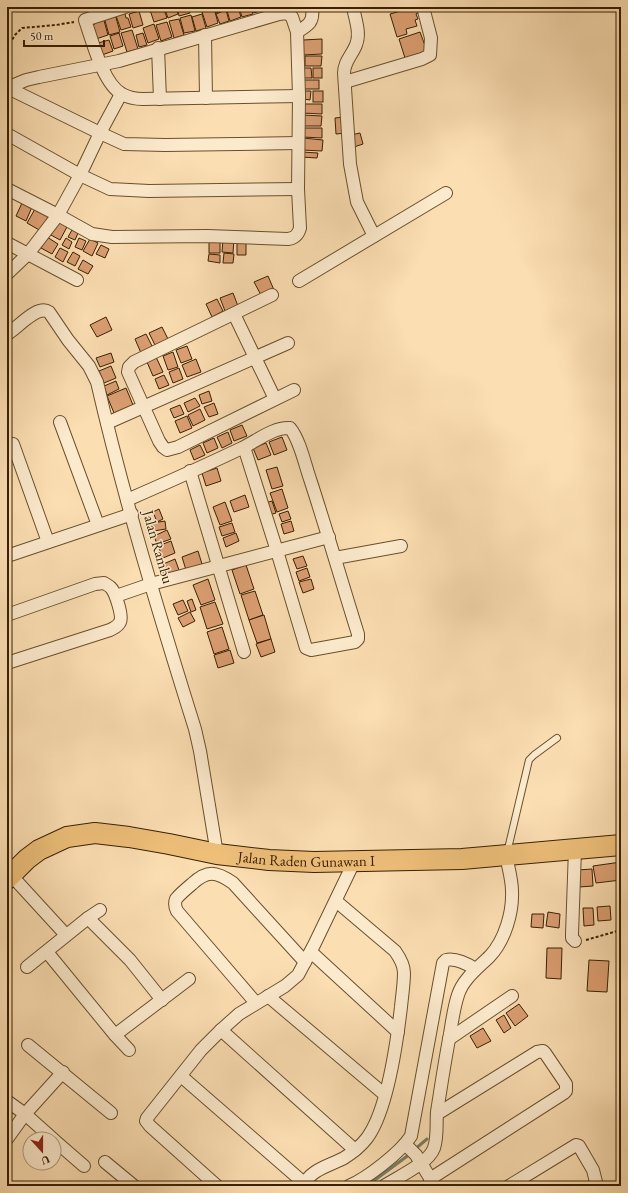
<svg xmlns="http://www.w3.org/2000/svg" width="628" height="1193" viewBox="0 0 628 1193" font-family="'EB Garamond',serif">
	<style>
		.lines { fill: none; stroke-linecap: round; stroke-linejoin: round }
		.stream { stroke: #767e68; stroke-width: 3 }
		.building { fill: #dc9f72; stroke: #382000 }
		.service-casing { stroke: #69502c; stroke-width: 8 }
		.minor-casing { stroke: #69502c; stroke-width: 14 }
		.trunk-casing { stroke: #382000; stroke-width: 22 }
		.path { stroke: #382000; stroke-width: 2; stroke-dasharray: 3 2; stroke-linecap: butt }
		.service { stroke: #fceacd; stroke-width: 6 }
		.minor { stroke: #fceacd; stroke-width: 12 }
		.trunk { stroke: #eebf79; stroke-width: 20 }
		.labels { text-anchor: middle; stroke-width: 3; stroke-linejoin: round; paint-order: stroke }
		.street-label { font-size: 15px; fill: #382000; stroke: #fceacd }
	</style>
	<rect width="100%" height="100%" fill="#fbdeb2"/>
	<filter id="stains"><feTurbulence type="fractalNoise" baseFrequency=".005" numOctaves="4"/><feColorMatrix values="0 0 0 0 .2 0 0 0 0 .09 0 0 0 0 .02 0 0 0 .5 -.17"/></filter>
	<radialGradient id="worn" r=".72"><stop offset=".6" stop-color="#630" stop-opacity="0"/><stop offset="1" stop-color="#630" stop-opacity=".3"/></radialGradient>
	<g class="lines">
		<!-- stream -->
		<g class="stream">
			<path d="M414,1150L427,1139"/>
			<path d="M363,1184L375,1180L410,1154"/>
		</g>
	</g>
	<!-- building -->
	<g class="building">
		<path d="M149,7H163L167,18L154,22Z"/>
		<path d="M164,7H176L178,14L168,18Z"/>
		<path d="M177,7H188L190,13L179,16Z"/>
		<path d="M214,7H225L226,9L216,13Z"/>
		<path d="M226,7H238L241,17L230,21Z"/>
		<path d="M239,7H251L253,14L242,17Z"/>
		<path d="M252,7H262L263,10L254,13Z"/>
		<path d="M415,7H419L421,12L416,14L418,19L415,20L417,26L406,29L407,34L397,37L390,14Z"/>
		<path d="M214,8L218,23L207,27L202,12Z"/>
		<path d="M124,10L126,18H128L131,27L121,30L115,13Z"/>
		<path d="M226,10L229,21L220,24L216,14Z"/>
		<path d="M139,11L143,25L133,28L129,14Z"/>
		<path d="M115,14L120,32L109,35L104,17Z"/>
		<path d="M202,14L206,28L196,31L192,17Z"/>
		<path d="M191,15L195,31L184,33L180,18Z"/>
		<path d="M103,17L108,35L96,39L92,25L95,24L94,20Z"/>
		<path d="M179,19L184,35L174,38L169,21Z"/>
		<path d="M167,22L172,37L161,41L156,25Z"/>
		<path d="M154,24L159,39L148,43L143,28Z"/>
		<path d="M132,30L138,49L127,52L121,33Z"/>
		<path d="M420,32L427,51L405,58L399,39Z"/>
		<path d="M119,33L123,46L114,49L110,36Z"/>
		<path d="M143,33L147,45L139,47L136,35Z"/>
		<path d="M322,39V54L303,55V40Z"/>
		<path d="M109,40L113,51L102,55L98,43Z"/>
		<path d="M305,56H322L321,66H305Z"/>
		<path d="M301,68H311L312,78H302Z"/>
		<rect x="313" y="68" width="9" height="10"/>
		<rect x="303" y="80" width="16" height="9"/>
		<path d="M304,91H311L310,100L303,99Z"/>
		<rect x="313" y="91" width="10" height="11"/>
		<path d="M302,104H322V114L302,113Z"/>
		<path d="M303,115L322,116L321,126H303Z"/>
		<path d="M344,117L346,133L336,134L335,118Z"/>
		<path d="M303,128H322V138L303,137Z"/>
		<path d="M360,133L363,144L354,147L351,135Z"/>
		<path d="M303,138L323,140L322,151L302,150Z"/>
		<path d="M302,152L318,153L317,158L301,157Z"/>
		<path d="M22,203L32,207L26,221L16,216Z"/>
		<path d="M35,209L48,217L41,231L27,223Z"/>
		<path d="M58,221L67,227L60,240L51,235Z"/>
		<path d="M72,230L78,233L75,240L68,237Z"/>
		<path d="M47,237L58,244L52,254L41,248Z"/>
		<path d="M66,238L72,242L69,249L62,245Z"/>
		<path d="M79,238L86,241L82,250L75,247Z"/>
		<path d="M90,239L98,243L92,256L83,251Z"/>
		<path d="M223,239H234L233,253L222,252Z"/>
		<path d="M237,241L246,242V255H237Z"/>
		<rect x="209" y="242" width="11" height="11"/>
		<path d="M101,245L109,249L105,258L96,254Z"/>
		<path d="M60,248L68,252L63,262L55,257Z"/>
		<path d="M73,252L80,256L75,266L67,262Z"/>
		<path d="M224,253L234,254L233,263H223Z"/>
		<path d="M209,254L220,255V263L208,261Z"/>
		<path d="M83,260L93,266L88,274L78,269Z"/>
		<path d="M268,276L274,290L261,295L254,282Z"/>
		<path d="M233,293L238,306L225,311L220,298Z"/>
		<path d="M217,299L223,311L212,317L206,304Z"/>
		<path d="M106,317L112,330L97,337L90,325Z"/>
		<path d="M162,327L168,339L155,345L149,333Z"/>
		<path d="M146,334L153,348L141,353L135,339Z"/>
		<path d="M187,346L192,359L181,363L176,350Z"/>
		<path d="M173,352L178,367L168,370L163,356Z"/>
		<path d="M111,353L114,362L100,367L96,358Z"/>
		<path d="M156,357L163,372L153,376L147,362Z"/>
		<path d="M196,359L201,372L187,377L182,365Z"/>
		<path d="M111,366L116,378L104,383L99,371Z"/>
		<path d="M179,368L183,379L173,383L169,372Z"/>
		<path d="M164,375L169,385L159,389L155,379Z"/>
		<path d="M116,381L119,389L107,395L104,386Z"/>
		<path d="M126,388L133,405L114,413L107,396Z"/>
		<path d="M209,391L212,401L202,404L199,395Z"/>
		<path d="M195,398L200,406L188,412L184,403Z"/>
		<path d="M214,403L218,414L209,417L204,407Z"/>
		<path d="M180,405L184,414L174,418L170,409Z"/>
		<path d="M200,409L205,420L193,426L188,415Z"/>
		<path d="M187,416L192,428L180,433L175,421Z"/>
		<path d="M242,425L247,436L234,441L230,430Z"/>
		<path d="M228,432L232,443L222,448L217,437Z"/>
		<path d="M282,437L287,450L274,455L269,442Z"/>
		<path d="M214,438L218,448L207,453L203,443Z"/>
		<path d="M266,443L271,455L258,460L253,448Z"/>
		<path d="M200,445L205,455L194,460L190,450Z"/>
		<path d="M277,467L283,486L272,489L266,470Z"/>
		<path d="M217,468L221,481L206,486L202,473Z"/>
		<path d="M282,489L288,508L277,512L270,493Z"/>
		<path d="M245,495L249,507L234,512L230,501Z"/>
		<path d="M272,501L276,513L269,515L265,503Z"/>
		<path d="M225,502L232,521L220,525L213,507Z"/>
		<path d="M159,509L163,519L157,522L153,512Z"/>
		<path d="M288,511L291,519L282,522L279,514Z"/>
		<path d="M165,521L166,529L154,531L152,523Z"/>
		<path d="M291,521L294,531L284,534L281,524Z"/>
		<path d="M232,523L235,532L222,536L219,527Z"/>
		<path d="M167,530L171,539L157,544L154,536Z"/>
		<path d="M236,533L239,541L226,547L223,538Z"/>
		<path d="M171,541L175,553L163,558L158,546Z"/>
		<path d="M198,551L202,564L186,570L182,557Z"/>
		<path d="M303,556L307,566L297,569L293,559Z"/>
		<path d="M175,559L179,570L164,576L161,565Z"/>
		<path d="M246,565L254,589L240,594L232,570Z"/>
		<path d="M307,568L310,577L299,581L296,572Z"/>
		<path d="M208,579L215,600L201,605L193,585Z"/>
		<path d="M311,579L314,589L303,593L299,582Z"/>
		<path d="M255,591L263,615L249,620L241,595Z"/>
		<path d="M192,599L196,610L191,612L187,601Z"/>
		<path d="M183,600L188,611L178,615L173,604Z"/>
		<path d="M215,602L223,624L207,629L200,607Z"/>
		<path d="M190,612L195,621L183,627L178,618Z"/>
		<path d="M264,615L271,639L257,643L249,620Z"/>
		<path d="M222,627L229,649L214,654L207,632Z"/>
		<path d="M271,639L275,652L261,657L256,644Z"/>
		<path d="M230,650L234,663L218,668L214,655Z"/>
		<path d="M621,862V880L596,883L593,866Z"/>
		<path d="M592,869L593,886L579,887L578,870Z"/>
		<path d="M610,906L611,920L598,921L597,907Z"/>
		<path d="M583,908H593L594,925L584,926Z"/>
		<path d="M548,912L560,914L559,928L546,926Z"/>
		<path d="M532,914H544L543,928L531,927Z"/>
		<path d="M547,948H562L561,979L546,978Z"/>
		<path d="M589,960L609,961L607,992L587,991Z"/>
		<path d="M519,1004L528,1016L515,1026L506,1013Z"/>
		<path d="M504,1015L511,1028L504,1033L496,1020Z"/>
		<path d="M483,1028L491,1041L477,1048L470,1036Z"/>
	</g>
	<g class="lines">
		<defs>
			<path id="service" d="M507,853L529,760L534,755L557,738"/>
			<g id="minor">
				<path d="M125,7L85,20C92,40 103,84 122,94C129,98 136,99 143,99L299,96"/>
				<path d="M353,7C355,19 361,33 356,45C352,55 344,62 344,73L350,164L357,202L374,236"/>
				<path d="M297,32C309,25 314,22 312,7"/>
				<path d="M205,35L206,98"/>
				<path d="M158,48L160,99"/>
				<path d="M345,82L422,59L430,55L431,38L423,7"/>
				<path d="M7,88L26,80L39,77L119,61L279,14L287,13L292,17L297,32L299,96L298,189L300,228C298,235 295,238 288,239L207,236L112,237L92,234L58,215L7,189"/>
				<path d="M8,88L100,133L124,144L165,145L298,143"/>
				<path d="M7,134L80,175L110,189L149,191L298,189"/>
				<path d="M7,243L77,280"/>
				<path d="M7,274L28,254L58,215L80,175L100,133L121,94"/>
				<path d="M299,281L446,193"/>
				<path d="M272,295L134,362L129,367L128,372L159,441L163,447L167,450L178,447L294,390"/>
				<path d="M234,314L275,399"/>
				<path d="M7,334C18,328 37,304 49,312L68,340L89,366L97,382C124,499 159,614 195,729L200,751L217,854"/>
				<path d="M60,422L98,525"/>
				<path d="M107,423L288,343"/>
				<path d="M13,444L48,542"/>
				<path d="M190,471L244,652"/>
				<path d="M127,500C166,483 204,466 242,448C257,441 273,427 290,428C300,440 305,465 310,479C327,531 342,583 358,634V639L355,642L311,650L306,648L277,551L244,447"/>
				<path d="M7,556L132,514"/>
				<path d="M335,558L401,546"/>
				<path d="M116,596L151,584L329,537"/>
				<path d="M7,615L95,584L104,583C107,585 110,586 112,589C116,595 123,616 120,622C118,627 113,628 110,630L7,663"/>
				<path d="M575,849L572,934V938L575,941"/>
				<path d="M11,875L66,935"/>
				<path d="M88,918L130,960L162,1000"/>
				<path d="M47,952L115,1035L129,1050"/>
				<path d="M311,952L398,1032"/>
				<path d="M27,967L88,918L100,910"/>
				<path d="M268,996L384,1094"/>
				<path d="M256,1003L177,911C175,907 174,904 176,899C180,894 186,889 192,884C207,870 216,871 233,883L305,962"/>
				<path d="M221,1030L355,1150"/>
				<path d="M115,1035L189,979"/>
				<path d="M449,1039L512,996"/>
				<path d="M28,1045L111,1113"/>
				<path d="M181,1076L304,1183"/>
				<path d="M7,1101L25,1114L53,1139"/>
				<path d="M7,1139L25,1114L63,1072"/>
				<path d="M54,1140L84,1166"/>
				<path d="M405,1144L416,1155L435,1186"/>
				<path d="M105,1162L134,1186"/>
				<path d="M430,1179L564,1093L566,1091V1084L545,1053L543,1051L537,1052L437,1114"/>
				<path d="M217,1186L150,1126L146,1121L147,1118L201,1050L221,1030L239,1014L285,986L298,975L314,945L354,862"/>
				<path d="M303,1186C311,1169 329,1166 344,1158C352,1153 361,1146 367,1138C387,1111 397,1041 401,1007C402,996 404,984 404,973C404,965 400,958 395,951L336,901"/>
				<path d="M349,1186C367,1178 400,1153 411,1136L443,963L446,960C456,958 468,964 475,969"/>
				<path d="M384,1186C398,1177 429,1163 434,1148C438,1136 436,1123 437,1112C441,1086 445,1060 450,1034C452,1021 454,1007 458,995C463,979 478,968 490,956C505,940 513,912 512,891C512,879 508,867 506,855"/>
				<path d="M509,1186L576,1145L579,1146L593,1170L597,1186"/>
			</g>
			<g id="trunk">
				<path id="s1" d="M7,879L27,859L39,850L67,837L95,833L129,837L169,844L217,854L269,860L314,862L462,859L621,845"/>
			</g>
		</defs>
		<!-- service casing -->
		<use href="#service" class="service-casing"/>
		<!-- minor casing -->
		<use href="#minor" class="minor-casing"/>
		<!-- trunk casing -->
		<use href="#trunk" class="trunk-casing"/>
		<!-- path -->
		<g class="path">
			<path d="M7,48L15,35L22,28L56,25L74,22"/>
			<path d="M586,940L621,930"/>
		</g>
		<!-- service -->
		<use href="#service" class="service"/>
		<!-- minor -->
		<use href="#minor" class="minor"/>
		<!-- trunk -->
		<use href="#trunk" class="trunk"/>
	</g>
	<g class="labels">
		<!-- street labels -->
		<g class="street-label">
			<text transform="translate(158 547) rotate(74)" y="5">Jalan Rambu</text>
			<text dy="5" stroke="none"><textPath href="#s1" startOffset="316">Jalan Raden Gunawan I</textPath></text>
		</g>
	</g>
	<!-- margin -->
	<rect width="628" height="1193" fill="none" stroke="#fbdeb2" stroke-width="24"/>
	<rect x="8" y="8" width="612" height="1177" fill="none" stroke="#382000" stroke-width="2"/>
	<rect x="12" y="12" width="604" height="1169" fill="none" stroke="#382000"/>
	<!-- north arrow -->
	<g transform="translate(42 1151) rotate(159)"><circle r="19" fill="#fceacd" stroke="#ae997b"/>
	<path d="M0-3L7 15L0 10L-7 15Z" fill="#8f2418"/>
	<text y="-6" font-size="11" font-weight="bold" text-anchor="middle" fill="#382000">U</text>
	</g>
	<!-- scale -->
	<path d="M24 40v6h80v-6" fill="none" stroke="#382000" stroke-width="2"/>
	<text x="30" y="40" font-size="12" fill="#382000" stroke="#fceacd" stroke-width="3" paint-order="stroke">50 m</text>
	<rect width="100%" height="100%" filter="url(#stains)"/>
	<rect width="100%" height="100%" fill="url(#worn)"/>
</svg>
